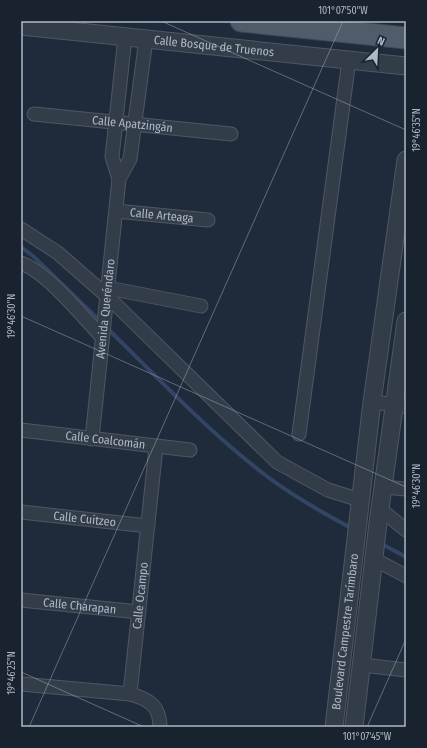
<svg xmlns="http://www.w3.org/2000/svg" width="427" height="748" viewBox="0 0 427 748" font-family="'Fira Sans Condensed',sans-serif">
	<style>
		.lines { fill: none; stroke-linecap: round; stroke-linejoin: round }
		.stream { stroke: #324663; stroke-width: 4 }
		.minor-casing { stroke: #4e5865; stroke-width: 15 }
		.tertiary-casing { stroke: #4e5865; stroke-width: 19 }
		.primary-casing { stroke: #3d4654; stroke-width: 23 }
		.minor { stroke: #333d4a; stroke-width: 13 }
		.tertiary { stroke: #333d4a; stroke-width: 17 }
		.primary { stroke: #515c6b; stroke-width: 21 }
		.ticks { fill: none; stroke: #aeb8c7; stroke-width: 1; stroke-opacity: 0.45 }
		.labels { text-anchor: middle; stroke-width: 3; stroke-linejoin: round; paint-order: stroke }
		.street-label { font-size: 12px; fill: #aeb8c7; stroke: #19222f }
		.neatline { fill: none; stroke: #aeb8c7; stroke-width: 1.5 }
		.ticks-label { font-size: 10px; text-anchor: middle; fill: #aeb8c7 }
	</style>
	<rect width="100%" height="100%" fill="#1f2b3a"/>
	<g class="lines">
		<!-- stream -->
		<g class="stream">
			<path d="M21,247L33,256L101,322"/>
			<path d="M107,328C156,376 206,429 260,471C289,494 321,512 353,529"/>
			<path d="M380,543L406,557"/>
		</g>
		<defs>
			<g id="minor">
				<path id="s1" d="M34,114L231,134"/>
				<path d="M119,179L130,159L146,39"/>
				<path id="s2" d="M116,211L208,220"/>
				<path d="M21,229L58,253L107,296L277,462L328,490L360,500"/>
				<path d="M21,263C48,273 82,316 102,337"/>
				<path d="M108,288L201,306"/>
				<path d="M372,402L406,406"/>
				<path id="s3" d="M21,430L190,450"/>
				<path d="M299,434L349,60"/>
				<path id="s4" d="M92,439L119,179L112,157L125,37"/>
				<path d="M383,487L406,489"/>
				<path d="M380,509L406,530"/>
				<path id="s5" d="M21,512L148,526"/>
				<path d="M374,559L406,576"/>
				<path id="s6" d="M21,600L139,612"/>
				<path d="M362,665L406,670"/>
				<path d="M21,684L130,694C149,699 160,706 160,727"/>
				<path id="s7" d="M130,694L156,447"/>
			</g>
			<g id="tertiary">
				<path id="s8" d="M21,26L406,66"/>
				<path id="s9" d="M334,727L372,402L406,160"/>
				<path d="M354,727L378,523L406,321"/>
			</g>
			<path id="primary" d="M241,21L406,38"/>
		</defs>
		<!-- minor casing -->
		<use href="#minor" class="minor-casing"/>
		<!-- tertiary casing -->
		<use href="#tertiary" class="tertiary-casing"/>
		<!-- primary casing -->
		<use href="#primary" class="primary-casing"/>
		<!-- minor -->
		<use href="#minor" class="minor"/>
		<!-- tertiary -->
		<use href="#tertiary" class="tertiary"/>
		<!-- primary -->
		<use href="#primary" class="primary"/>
	</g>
	<!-- ticks -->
	<path class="ticks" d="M161,21L406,130M21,316L406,487M21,672L144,727M29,727L343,21M367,727L406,639"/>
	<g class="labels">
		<!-- street labels -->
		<g class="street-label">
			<text dy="4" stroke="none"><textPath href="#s8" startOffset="194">Calle Bosque de Truenos</textPath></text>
			<text dy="4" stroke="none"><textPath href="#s1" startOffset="99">Calle Apatzingán</textPath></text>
			<text dy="4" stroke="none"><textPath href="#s2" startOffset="46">Calle Arteaga</textPath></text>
			<text dy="4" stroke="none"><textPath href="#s4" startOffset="131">Avenida Queréndaro</textPath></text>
			<text dy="4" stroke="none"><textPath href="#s3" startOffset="85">Calle Coalcomán</textPath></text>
			<text dy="4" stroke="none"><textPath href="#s5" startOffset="64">Calle Cuitzeo</textPath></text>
			<text dy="4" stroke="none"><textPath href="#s7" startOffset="99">Calle Ocampo</textPath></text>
			<text dy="4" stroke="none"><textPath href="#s6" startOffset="59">Calle Charapan</textPath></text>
			<text dy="4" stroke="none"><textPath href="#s9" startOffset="96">Boulevard Campestre Tarímbaro</textPath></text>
		</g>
	</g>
	<!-- border -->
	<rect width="427" height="748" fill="none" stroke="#19222f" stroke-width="44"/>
	<!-- north arrow -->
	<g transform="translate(377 50) rotate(24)" stroke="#19222f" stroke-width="3" paint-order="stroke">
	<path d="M0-3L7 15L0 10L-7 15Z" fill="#aeb8c7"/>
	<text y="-6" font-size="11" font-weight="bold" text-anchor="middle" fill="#aeb8c7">N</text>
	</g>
	<rect x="22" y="22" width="383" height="704" class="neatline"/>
	<g class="ticks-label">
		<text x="343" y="14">101°07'50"W</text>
		<text transform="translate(416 130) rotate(-90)" y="4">19°46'35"N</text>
		<text transform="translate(11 316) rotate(-90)" y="4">19°46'30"N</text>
		<text transform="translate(416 486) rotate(-90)" y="4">19°46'30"N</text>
		<text transform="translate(11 673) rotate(-90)" y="4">19°46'25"N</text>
		<text x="367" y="740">101°07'45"W</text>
	</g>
</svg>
